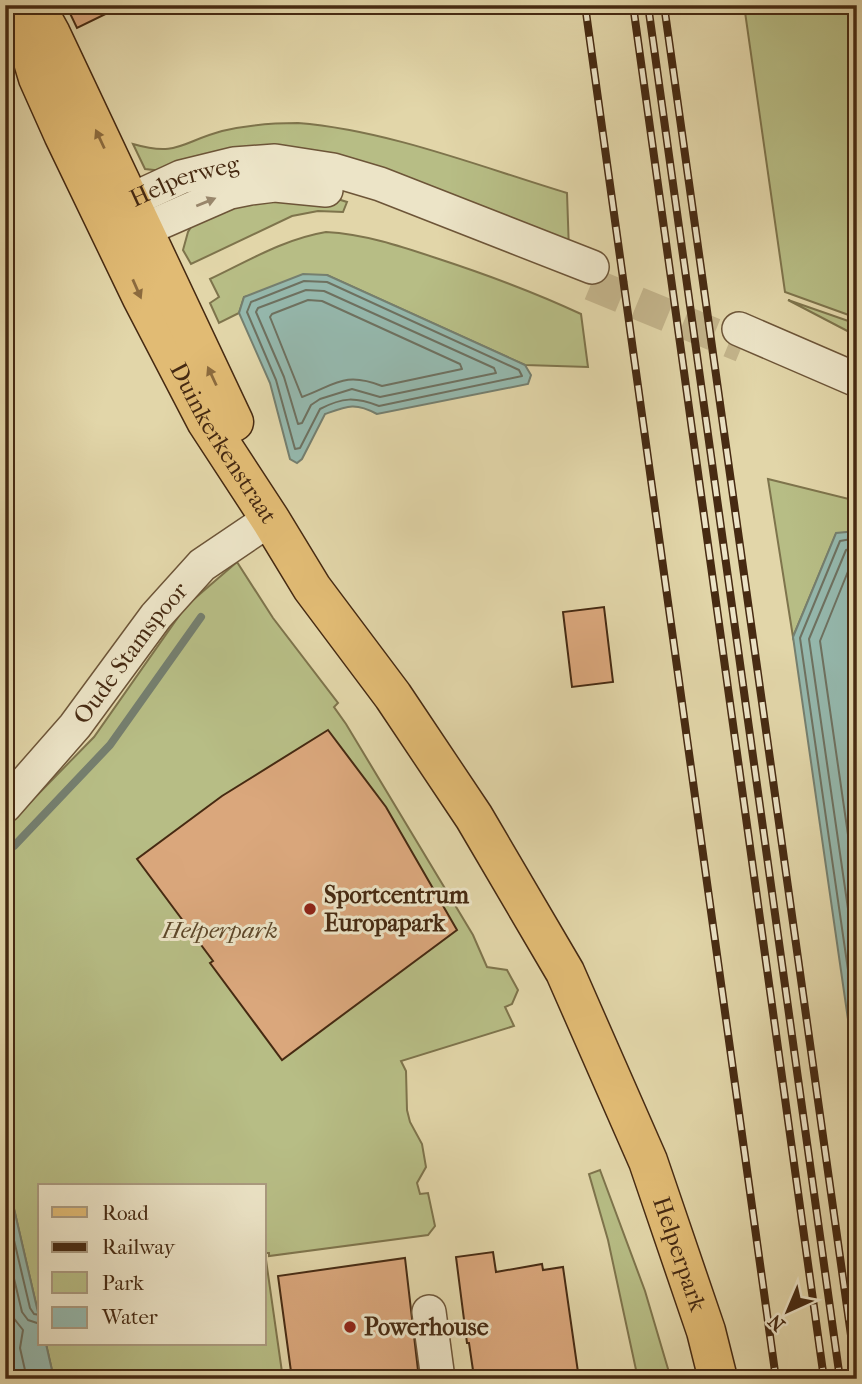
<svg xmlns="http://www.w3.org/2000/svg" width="862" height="1384" viewBox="0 0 862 1384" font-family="'IM FELL French Canon',serif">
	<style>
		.green { fill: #b7bd85; stroke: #7e744c; stroke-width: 2 }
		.water { fill: #95b8ad; stroke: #757f6f; stroke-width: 2 }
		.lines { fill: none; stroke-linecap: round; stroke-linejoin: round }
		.shore { stroke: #6e7160; stroke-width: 2 }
		.stream { stroke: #757f6f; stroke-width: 8 }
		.building { fill: #daa77c; stroke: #462a12; stroke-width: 2 }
		.minor-tunnel { stroke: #c3b48b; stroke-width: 33; stroke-dasharray: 33 17; stroke-linecap: butt }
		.minor-casing { stroke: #6d5538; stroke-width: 36 }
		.major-casing { stroke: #462a12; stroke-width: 41 }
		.minor { stroke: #ece4c7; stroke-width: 33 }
		.major { stroke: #e1bb74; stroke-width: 38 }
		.rail-casing { stroke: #462a12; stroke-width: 8 }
		.rail { stroke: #ece4c7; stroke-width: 5; stroke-dasharray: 16; stroke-linecap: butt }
		.oneway { fill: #8c6b3e }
		.oneway2 { fill: #99876c }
		.poi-dot { fill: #8f2418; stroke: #ece4c7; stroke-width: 2.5 }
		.labels { text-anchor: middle; stroke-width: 6; stroke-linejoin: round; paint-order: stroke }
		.street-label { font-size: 24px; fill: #462a12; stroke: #ece4c7 }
		.poi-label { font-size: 24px; font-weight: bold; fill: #462a12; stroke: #ece4c7; text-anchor: start }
		.park-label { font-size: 24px; font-style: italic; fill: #5d4729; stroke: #ece4c7 }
	</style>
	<rect width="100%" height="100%" fill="#e2d6a9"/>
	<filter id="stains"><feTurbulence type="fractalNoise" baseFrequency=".00286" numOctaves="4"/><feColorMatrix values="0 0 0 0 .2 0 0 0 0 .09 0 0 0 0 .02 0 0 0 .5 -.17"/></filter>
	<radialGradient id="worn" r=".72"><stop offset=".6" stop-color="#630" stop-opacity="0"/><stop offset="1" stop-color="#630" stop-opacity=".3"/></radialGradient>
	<!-- green -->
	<g class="green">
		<path d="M744,5H857V318L785,292Z"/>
		<path d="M298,123C387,130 481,167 567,193L569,251L363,166L163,171L145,169L133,144C178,157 181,142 222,131C247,125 272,123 298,123Z"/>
		<path d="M328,196L347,202L343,212L318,211L292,216L191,264L183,250L188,232L197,217L216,204Z"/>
		<path d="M326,232C364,234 400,246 436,258C485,274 534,292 581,314L588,367L525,365L327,275L244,297L239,313L219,323L210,303L219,297L210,279C248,261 284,239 326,232Z"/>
		<path d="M788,300L857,324V336Z"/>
		<path d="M768,479L857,501V531L836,534L793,637Z"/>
		<path d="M237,562L273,618L338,703L334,707L346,724L473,935L487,967L507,970L518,990L512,1004L505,1007L514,1026L401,1061L406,1071L407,1110L410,1122L422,1144L426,1167L417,1183L420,1194L428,1193L435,1226L428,1235L269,1256V1253H265L283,1379H54L46,1344H264V1186H40V1321L5,1170V828L94,737L186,606Z"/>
		<path d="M600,1170L645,1291L671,1379H638L608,1240L589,1174Z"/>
	</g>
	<!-- water -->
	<g class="water">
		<path d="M303,274L327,275L525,365L531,375L528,384L377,414C355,402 347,406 325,414L302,459L297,463L290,459L270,383L239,313L244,297Z"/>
		<path d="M857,531V1082L793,637L836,533Z"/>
		<path d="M5,1170L40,1321V1344H46L54,1379H5Z"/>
	</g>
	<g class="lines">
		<!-- shore -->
		<g class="shore">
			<path d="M304,281L327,282L519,370L522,376L379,406C355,397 343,397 320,409L300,448L295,449L276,380L247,312L251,302Z"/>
			<path d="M306,290L324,291L494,368L496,373L380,397L352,389L320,399L311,405L302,423L298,424L284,377L256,312L258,308Z"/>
			<path d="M308,300L322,301L460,364L462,369L382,386C344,371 335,385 302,397L270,317L272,314Z"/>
			<path d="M857,538L840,541L800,638L857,1032"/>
			<path d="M857,547L846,550L809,639L857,971"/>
			<path d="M857,557L853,559L820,641L857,897"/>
			<path d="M5,1202L30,1308L34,1314L40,1315"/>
			<path d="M5,1241L22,1312L28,1320L40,1324"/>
			<path d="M5,1287L12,1316L23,1330L20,1348L27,1379"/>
		</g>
		<!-- stream -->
		<path class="stream" d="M14,846L110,745L201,617"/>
	</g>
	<!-- building -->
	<g class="building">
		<path d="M66,5H124L77,28Z"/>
		<path d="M604,607L613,682L572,687L563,612Z"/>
		<path d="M328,730L386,807L457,930L282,1060L210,963L213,961L137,859L222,796Z"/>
		<path d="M493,1252L496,1272L542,1264L543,1270L563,1267L579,1379H511L510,1372L474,1377L469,1343H467L456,1257Z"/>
		<path d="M405,1258L419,1379H292L278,1276Z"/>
	</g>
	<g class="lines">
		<!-- minor-tunnel -->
		<path class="minor-tunnel" d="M591,284L742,346"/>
		<defs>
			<g id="minor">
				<path id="s1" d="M113,222L129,201L181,177L234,164L275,161L333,170L380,184L592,267"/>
				<path d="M119,228L143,230L230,192L250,188L275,185L326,190"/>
				<path d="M739,329L857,380"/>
				<path id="s2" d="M5,806L75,726L156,616L202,565L270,519"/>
				<path d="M429,1312L438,1379"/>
			</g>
			<g id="major">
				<path id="s3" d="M16,5L38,78L63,134L142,298L206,421L270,519L312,588L393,696L474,817L565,972L648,1161L706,1331L718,1379"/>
				<path d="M35,5L51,34L234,422"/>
			</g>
		</defs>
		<!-- minor casing -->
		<use href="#minor" class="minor-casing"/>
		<!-- major casing -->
		<use href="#major" class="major-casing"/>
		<!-- minor -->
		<use href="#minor" class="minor"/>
		<!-- major -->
		<use href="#major" class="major"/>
		<defs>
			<g id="rail">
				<path d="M585,5L776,1379"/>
				<path d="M633,5L824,1379"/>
				<path d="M648,5L840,1379"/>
				<path d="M664,5L857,1378"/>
			</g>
		</defs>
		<!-- rail casing -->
		<use href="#rail" class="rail-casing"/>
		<!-- rail -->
		<use href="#rail" class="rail"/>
	</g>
	<!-- one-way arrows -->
	<defs><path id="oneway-solid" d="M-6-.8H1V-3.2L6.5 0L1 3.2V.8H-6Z" transform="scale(1.75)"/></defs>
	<g class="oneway">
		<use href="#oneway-solid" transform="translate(100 139) rotate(-115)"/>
		<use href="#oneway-solid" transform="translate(137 289) rotate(66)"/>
		<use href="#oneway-solid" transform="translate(212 376) rotate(-115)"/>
	</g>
	<use class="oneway2" href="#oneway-solid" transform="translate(206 202) rotate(-22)"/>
	<!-- markers -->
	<g class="poi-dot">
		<circle cx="310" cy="909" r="7"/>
		<circle cx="350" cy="1327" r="7"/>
	</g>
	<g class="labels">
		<!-- street labels -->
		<g class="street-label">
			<text dy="8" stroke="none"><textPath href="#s1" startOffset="86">Helperweg</textPath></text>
			<text dy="8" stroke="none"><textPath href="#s3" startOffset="486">Duinkerkenstraat</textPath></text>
			<text dy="8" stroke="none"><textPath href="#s2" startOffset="198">Oude Stamspoor</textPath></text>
			<text dy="8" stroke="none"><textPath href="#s3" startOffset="1421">Helperpark</textPath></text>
		</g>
		<!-- poi labels -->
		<g class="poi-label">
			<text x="324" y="903">Sportcentrum<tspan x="324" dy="28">Europapark</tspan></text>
			<text x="364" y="1335">Powerhouse</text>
		</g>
		<!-- park labels -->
		<g class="park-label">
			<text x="220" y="938">Helperpark</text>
		</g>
	</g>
	<!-- margin -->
	<rect width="862" height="1384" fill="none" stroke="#e2d6a9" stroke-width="28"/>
	<rect x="7" y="7" width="848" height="1370" fill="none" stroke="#462a12" stroke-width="3.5"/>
	<rect x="14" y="14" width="834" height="1356" fill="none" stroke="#462a12" stroke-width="2"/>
	<!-- legend -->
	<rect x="38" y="1184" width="228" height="161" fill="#ece4c7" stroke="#aa9a7f" stroke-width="2"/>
	<rect x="52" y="1207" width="35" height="10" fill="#e1bb74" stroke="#aa9a7f" stroke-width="2"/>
	<text x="102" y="1220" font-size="21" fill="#462a12">Road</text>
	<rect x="52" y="1242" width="35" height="10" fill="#462a12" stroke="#aa9a7f" stroke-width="2"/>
	<text x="102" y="1254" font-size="21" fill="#462a12">Railway</text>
	<rect x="52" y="1272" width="35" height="21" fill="#b7bd85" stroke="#aa9a7f" stroke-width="2"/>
	<text x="102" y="1290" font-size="21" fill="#462a12">Park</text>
	<rect x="52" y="1307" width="35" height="21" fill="#95b8ad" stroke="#aa9a7f" stroke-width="2"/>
	<text x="102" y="1324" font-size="21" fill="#462a12">Water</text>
	<!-- north arrow -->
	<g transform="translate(788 1311) rotate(224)" stroke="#ece4c7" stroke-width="5" paint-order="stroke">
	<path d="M0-5L12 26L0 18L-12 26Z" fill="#462a12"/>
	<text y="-10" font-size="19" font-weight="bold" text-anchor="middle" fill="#462a12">N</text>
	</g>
	<rect width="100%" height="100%" filter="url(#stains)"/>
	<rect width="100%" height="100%" fill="url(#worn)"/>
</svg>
